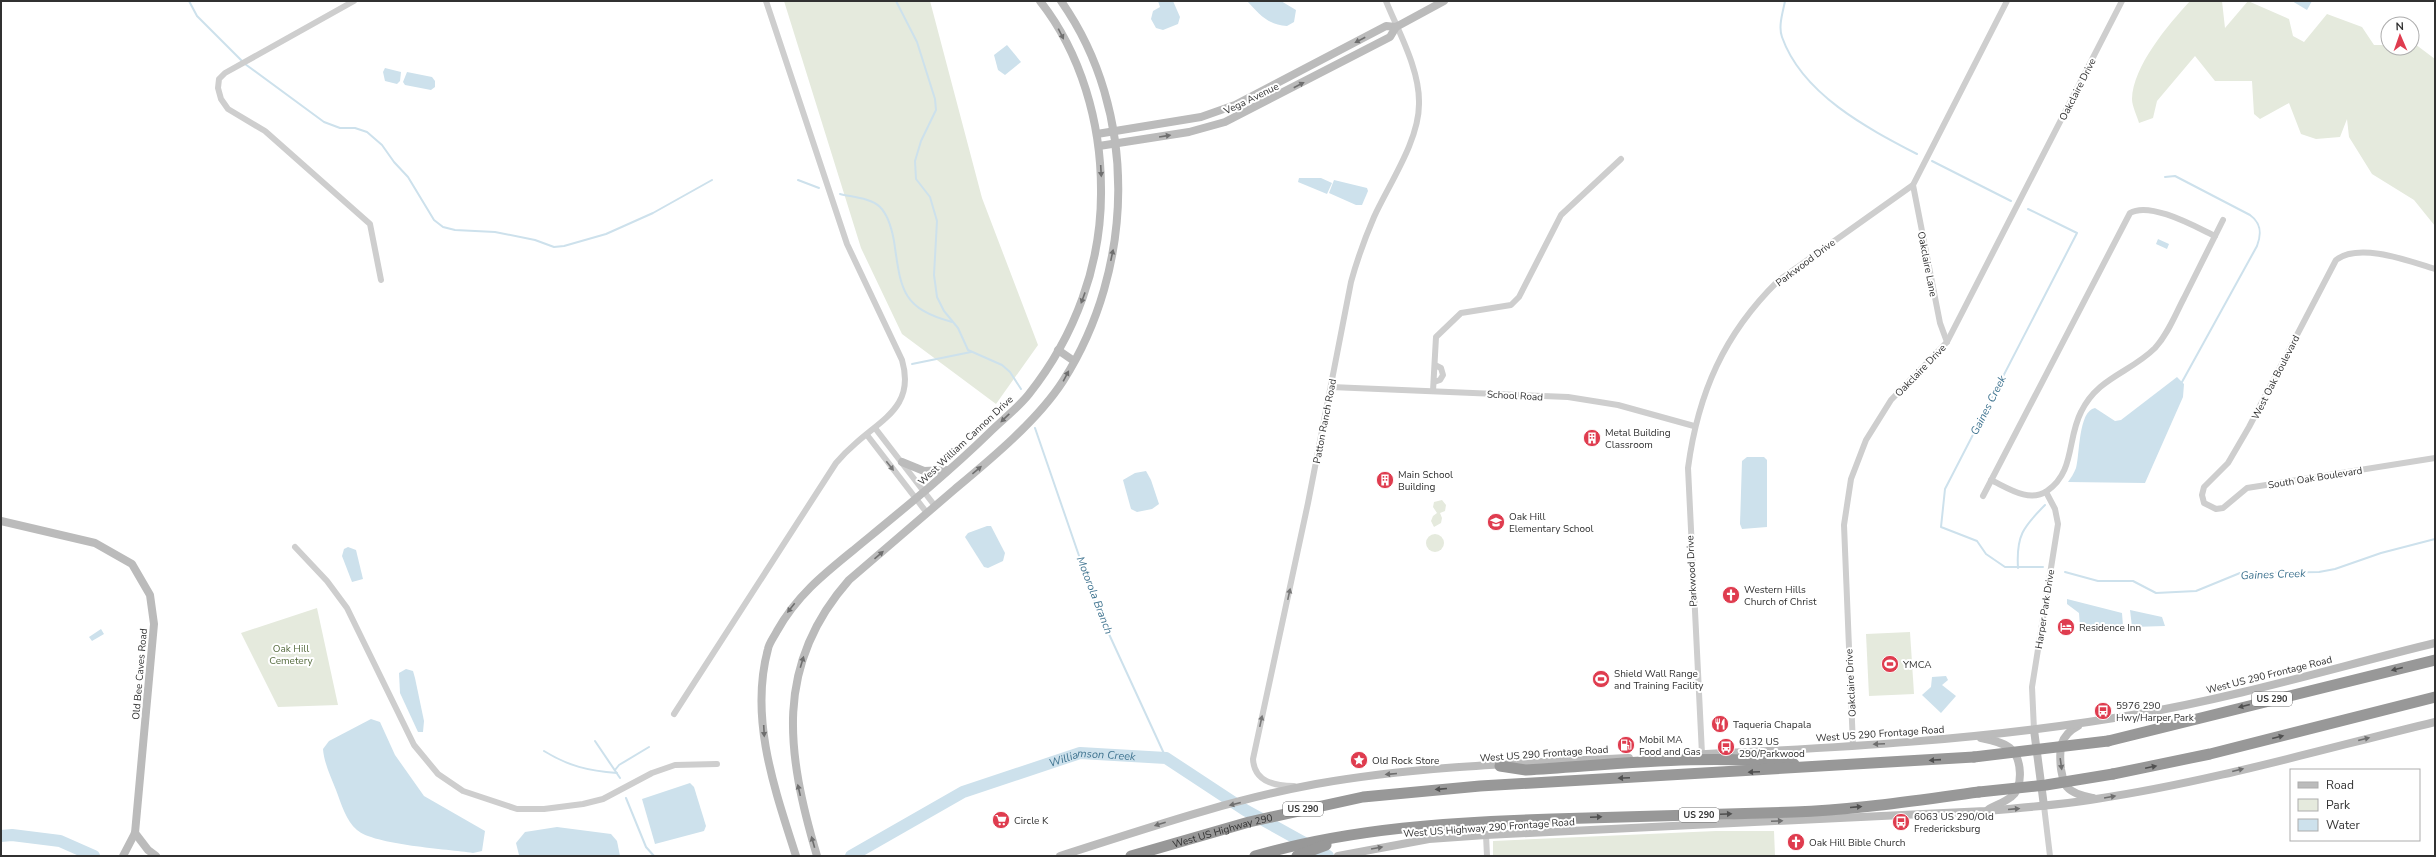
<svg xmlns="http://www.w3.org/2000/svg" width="2436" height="857" viewBox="0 0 2436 857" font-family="'Nunito Sans',sans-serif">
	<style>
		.green { fill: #e5eadd }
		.water { fill: #cde1ec }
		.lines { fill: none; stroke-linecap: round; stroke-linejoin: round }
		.stream { stroke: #cde1ec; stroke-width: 2 }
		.river { stroke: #cde1ec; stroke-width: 12 }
		.street { stroke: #cecece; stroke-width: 6 }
		.secondary { stroke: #bbb; stroke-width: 8 }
		.highway { stroke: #989898; stroke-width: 11 }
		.highway-bridge { stroke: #989898; stroke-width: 11 }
		.oneway { fill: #6f6f6f }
		.oneway2 { fill: #787878 }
		.oneway3 { fill: #505050 }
		.labels { text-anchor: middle; stroke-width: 4; stroke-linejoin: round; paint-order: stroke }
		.shield { fill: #fff; stroke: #6f6f6f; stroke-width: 1 }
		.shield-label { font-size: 9px; font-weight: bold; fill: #313131 }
		.street-label { font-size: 10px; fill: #313131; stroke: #fff }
		.poi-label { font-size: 10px; fill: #313131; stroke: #fff; text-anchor: start }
		.park-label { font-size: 10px; fill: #566c3f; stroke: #fff }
		.water-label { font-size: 11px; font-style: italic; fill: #417591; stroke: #fff }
	</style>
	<rect width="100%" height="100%" fill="#fff"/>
	<!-- green -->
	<g class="green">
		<path d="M784,1H930L982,198L1038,345L996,404L902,334L861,248Z"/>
		<path d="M2190,1H2222L2225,28L2248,1L2289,19L2293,36L2304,42L2327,14L2362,27L2374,45H2388V48H2412V44H2415L2435,59V226L2414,200L2372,174L2349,137L2347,119L2340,137L2316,139L2301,134L2289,103L2260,119L2254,114L2252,81H2215L2195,56L2157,101L2153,118L2139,123C2137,116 2132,106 2132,99C2133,66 2168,25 2190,1Z"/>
		<path d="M1442,500L1446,505L1445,511L1440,513L1442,518L1441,523L1434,527L1431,521L1433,516L1437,513L1433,507L1434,502Z"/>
		<circle cx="1435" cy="543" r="9"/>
		<path d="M317,608L338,705L278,707L241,633Z"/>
		<path d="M1910,632L1914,694L1869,696L1866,634Z"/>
		<path d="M1716,831H1774L1775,856H1493V841Z"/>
	</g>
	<!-- water -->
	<g class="water">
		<path d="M1158,1H1173L1180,17L1178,24L1163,30L1156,28L1151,19L1153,11L1160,7Z"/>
		<path d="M1247,1H1281L1296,10L1294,22L1287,26C1268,25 1259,14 1247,1Z"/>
		<path d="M2292,1H2312L2307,10Z"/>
		<path d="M1007,45L1021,62L1005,75L998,70L994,55Z"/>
		<path d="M385,68L401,72L400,81L397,84L385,81L383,72Z"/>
		<path d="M407,72L432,77L435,81V87L431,90L405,85L403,82Z"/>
		<path d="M1299,178H1321L1332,183L1327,194L1298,182Z"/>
		<path d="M1334,180L1367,188L1368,191L1362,205H1356L1329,193Z"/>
		<path d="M2158,239L2169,244L2167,249L2156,244Z"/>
		<path d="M2177,377L2184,384L2183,397L2145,483L2068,482C2071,478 2074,473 2076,468C2080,455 2078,411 2095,408L2115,421L2121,420Z"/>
		<path d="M1747,457H1764L1767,460V527L1742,529L1740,524L1742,461Z"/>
		<path d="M1146,471L1151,480L1159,504L1152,509L1137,512L1131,509L1123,480L1135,473Z"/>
		<path d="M987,526H991L1005,553L1003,561L988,568L984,567L965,537L968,533Z"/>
		<path d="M348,547L356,550L363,579L352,582L342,556L344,549Z"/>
		<path d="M2067,599L2122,613L2123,626L2084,630L2080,628L2079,613L2067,604Z"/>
		<path d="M2130,610L2162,617L2165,626L2132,627Z"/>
		<path d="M101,629L104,634L92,641L89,637Z"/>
		<path d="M406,669L413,671L415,678L424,721L423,732H418L400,693L399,673Z"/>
		<path d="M1946,676L1948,680L1942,685L1956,696L1941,713L1922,695L1931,687L1932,677Z"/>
		<path d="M371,719L380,722L395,755L424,796L485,831L482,851L473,853C448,849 374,845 357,830C346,821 341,803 336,790C331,777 324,763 323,749L329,741Z"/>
		<path d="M690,783L694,787L706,826L704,831L655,844L642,799Z"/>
		<path d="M557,827L611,834L617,841L620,856L519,855L516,843L525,832Z"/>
	</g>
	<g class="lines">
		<!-- stream -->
		<g class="stream">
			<path d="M189,1L197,16L242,61"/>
			<path d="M896,1L917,42L935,99L936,110L921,141L915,161L916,179L930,197L937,221L934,275L937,297L944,311L958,328L968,350L1002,365L1010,372L1021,389"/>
			<path d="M1785,1C1783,12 1778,26 1782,37C1802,94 1867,128 1917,154"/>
			<path d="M245,64L324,122L340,128H355L367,132L382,145L394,162L408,177L434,220L443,227L455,230L495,232L535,240L554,247L564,246L606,234L653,213L712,180"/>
			<path d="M1932,161L2011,201"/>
			<path d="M2165,177L2175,176L2250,215C2261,223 2262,233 2257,246L2182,382"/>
			<path d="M798,180L819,188"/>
			<path d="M840,194C852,197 871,198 880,207C889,216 892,230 894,241C901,289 901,308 952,322"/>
			<path d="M2028,209L2077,233L1945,489L1941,527L1977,541L1986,554L2005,567H2043"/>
			<path d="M912,364L971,352"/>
			<path d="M1035,428L1097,608L1166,758"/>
			<path d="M2018,568C2016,536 2023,527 2045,505"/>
			<path d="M2065,572L2098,581H2133L2156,593L2196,591L2240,573L2319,572L2335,569L2381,553L2435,539"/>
			<path d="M595,741L620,778"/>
			<path d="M544,751C568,766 589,771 617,773"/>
			<path d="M615,770L619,765L649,747"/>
			<path d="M626,798L646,847L654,856"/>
		</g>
		<!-- river -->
		<g class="river">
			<path d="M1,836L12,835L60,841L94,856"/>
			<path id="s1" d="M851,856L963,792L1080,753L1166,758L1245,810L1328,856"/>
		</g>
		<!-- street -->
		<g class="street">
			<path d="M354,1L225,73L219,79L218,88L221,99L228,109L265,131L370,224L381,280"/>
			<path d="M1913,185L1940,323L1947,342"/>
			<path d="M2435,269C2409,261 2359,242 2336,260L2249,427L2228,463L2204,487L2202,495L2204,503L2216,509L2223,508L2247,488L2435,458"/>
			<path d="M1434,382L1440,380L1443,375L1441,368L1435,365"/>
			<path d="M1331,387L1568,397L1618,405L1694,426"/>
			<path d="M1433,391L1436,337L1461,313L1511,305L1519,297L1561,215L1621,159"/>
			<path d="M875,428L935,506"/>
			<path d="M867,435L927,513"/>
			<path d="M1991,480C2008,488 2029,503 2047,491C2075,472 2067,439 2081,412C2098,377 2130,373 2155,348C2168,334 2175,315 2184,298C2197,272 2210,246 2223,220"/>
			<path d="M1983,496L2130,213C2150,201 2196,227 2215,236"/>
			<path d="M295,547L327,581L347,608L414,745L438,774L463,791L517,809H544L583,804L603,799L652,773L675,765L717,764"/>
			<path d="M674,714L836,463C842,456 849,449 856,443C884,418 915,405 902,360L847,244L766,1"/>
			<path d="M2034,730L2032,687L2058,524L2055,509L2046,492"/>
			<path d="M1853,746L1844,525L1851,479L1866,440L1891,400L1947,342L2122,1"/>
			<path d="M1702,754L1688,468C1698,393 1724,334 1778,281L1913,185L2007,1"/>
			<path d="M1294,786C1275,786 1254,782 1253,759L1308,503L1351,282C1357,260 1365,238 1374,217C1389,184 1419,141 1419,104C1420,70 1399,33 1386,1"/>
			<path d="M2044,806L2050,856"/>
			<path d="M1486,835L1487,856"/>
		</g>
		<!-- secondary -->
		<g class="secondary">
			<path d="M1097,134L1201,117L1235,105L1386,26L1396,27L1444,1"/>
			<path d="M1099,146L1189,132L1225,122L1390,37L1396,27"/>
			<path d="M1058,350L1074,361"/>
			<path d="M902,462L924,471L947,470"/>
			<path d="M1,521L95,543L132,564L150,595L154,624L135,833L123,856"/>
			<path d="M2078,726C2059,736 2059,750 2061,769C2062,774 2063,782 2067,787C2073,794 2084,796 2093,798"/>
			<path d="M2034,730L2044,806"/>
			<path d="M1981,738C1991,740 2002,742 2010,748C2022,758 2024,787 2011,797C2005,802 1996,805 1989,809"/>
			<path d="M1686,755C1837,748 1989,740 2138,714C2238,697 2337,667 2435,643"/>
			<path d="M135,833L148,850L156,856"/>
			<path d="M796,856C775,790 749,719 768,649C769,643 774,637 777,631C797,595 824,574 856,548C901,511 947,474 989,433C1002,420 1018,408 1029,394C1075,336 1102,264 1101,189C1101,123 1081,53 1040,1"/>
			<path d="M817,856C787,754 773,666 849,580C884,550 920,519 955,489C991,459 1038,420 1063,381C1135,268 1139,112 1061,1"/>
			<path d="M1060,856C1145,829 1229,800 1316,784C1418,766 1525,763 1629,758"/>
			<path d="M1338,856L1429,839L1486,835L1985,811C2022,808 2059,805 2096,799C2210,782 2323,749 2435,722"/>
		</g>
		<!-- highway -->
		<g class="highway">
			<path d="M2108,741L2435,660"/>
			<path d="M1500,766L1526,770C1612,765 1710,753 1794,764"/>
			<path d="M2113,774L2210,754L2435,697"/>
			<path id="s2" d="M1131,856L1249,822L1363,797L1480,786L1974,757"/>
			<path d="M1255,856C1352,828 1452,822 1552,819C1632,816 1713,815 1794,812C1856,810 1918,800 1979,792"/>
			<path d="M1297,856L1326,845"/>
		</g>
		<!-- highway-bridge -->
		<g class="highway-bridge">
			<path d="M1974,757L2108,741"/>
			<path d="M1979,792L2046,785L2113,774"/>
		</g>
	</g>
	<!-- one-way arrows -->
	<defs><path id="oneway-solid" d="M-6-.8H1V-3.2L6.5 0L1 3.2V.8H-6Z"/></defs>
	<g class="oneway">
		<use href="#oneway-solid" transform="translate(1061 34) rotate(63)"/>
		<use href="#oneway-solid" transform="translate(1360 40) rotate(152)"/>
		<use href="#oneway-solid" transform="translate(1299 85) rotate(-28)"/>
		<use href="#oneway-solid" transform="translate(1165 136) rotate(-9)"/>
		<use href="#oneway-solid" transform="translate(1101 171) rotate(87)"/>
		<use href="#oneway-solid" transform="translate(1112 255) rotate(-78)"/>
		<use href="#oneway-solid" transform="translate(1083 298) rotate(110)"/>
		<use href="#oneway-solid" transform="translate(1066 376) rotate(-62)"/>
		<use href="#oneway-solid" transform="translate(1005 418) rotate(136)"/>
		<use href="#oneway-solid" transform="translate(977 470) rotate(-40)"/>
		<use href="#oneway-solid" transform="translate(879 555) rotate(-41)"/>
		<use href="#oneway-solid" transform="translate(791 608) rotate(128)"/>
		<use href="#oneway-solid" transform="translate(802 662) rotate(-73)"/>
		<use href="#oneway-solid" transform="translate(764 731) rotate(87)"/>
		<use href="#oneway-solid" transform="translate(2364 739) rotate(-14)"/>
		<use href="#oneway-solid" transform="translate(1879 744) rotate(177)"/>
		<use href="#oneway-solid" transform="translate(2061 764) rotate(82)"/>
		<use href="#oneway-solid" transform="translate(2238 770) rotate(-14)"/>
		<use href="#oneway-solid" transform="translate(1391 774) rotate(175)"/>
		<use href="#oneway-solid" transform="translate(799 790) rotate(-103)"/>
		<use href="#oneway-solid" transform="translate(2110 797) rotate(-10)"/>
		<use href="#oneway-solid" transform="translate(1235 804) rotate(166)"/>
		<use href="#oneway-solid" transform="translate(2014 809) rotate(-5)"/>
		<use href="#oneway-solid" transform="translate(1777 821) rotate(-3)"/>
		<use href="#oneway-solid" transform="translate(1160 824) rotate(162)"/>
		<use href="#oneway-solid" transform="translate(813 842) rotate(-106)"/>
		<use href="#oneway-solid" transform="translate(1377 848) rotate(-10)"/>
	</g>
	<g class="oneway2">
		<use href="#oneway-solid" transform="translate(890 466) rotate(52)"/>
		<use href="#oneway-solid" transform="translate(1289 594) rotate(-78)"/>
		<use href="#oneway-solid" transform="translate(1261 721) rotate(-78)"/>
	</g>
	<g class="oneway3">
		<use href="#oneway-solid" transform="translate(2397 669) rotate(166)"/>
		<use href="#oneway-solid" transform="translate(2244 706) rotate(166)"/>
		<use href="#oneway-solid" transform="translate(2278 737) rotate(-14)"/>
		<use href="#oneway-solid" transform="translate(1935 760) rotate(176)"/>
		<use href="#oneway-solid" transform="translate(2151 767) rotate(-12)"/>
		<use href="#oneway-solid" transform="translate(1754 772) rotate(177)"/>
		<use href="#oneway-solid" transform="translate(1624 778) rotate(177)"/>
		<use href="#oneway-solid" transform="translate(1441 789) rotate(175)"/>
		<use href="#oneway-solid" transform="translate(1856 807) rotate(-5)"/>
		<use href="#oneway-solid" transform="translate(1726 814) rotate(-2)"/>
		<use href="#oneway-solid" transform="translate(1596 817) rotate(-2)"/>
	</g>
	<!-- icons -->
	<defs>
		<symbol id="building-disc" viewBox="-11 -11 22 22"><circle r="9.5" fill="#df3c4f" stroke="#fff"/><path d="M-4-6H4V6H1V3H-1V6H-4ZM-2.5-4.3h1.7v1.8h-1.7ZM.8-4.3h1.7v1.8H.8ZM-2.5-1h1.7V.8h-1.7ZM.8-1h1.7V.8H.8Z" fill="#fff"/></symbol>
		<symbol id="school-disc" viewBox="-11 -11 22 22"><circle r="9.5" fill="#df3c4f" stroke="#fff"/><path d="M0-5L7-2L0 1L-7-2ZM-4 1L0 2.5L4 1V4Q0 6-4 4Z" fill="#fff"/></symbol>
		<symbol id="church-disc" viewBox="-11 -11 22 22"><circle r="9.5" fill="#df3c4f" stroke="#fff"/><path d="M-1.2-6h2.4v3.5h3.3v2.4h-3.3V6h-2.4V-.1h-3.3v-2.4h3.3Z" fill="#fff"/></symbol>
		<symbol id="hotel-disc" viewBox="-11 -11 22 22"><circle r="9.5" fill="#df3c4f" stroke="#fff"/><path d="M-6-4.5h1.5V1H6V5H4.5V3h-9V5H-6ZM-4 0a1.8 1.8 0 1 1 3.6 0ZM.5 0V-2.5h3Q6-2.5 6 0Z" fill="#fff"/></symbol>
		<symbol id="stadium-disc" viewBox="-11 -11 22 22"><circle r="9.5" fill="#df3c4f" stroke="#fff"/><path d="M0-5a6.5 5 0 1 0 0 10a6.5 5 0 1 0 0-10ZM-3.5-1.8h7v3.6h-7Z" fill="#fff"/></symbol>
		<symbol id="bus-disc" viewBox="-11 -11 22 22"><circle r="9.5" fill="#df3c4f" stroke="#fff"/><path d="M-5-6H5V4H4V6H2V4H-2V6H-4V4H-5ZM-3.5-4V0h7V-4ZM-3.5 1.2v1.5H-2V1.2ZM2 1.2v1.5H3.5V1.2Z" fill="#fff"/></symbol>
		<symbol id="restaurant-disc" viewBox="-11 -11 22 22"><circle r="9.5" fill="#df3c4f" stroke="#fff"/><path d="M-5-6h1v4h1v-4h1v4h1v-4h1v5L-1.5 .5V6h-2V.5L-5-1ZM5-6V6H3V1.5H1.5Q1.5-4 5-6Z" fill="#fff"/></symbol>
		<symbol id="fuel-disc" viewBox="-11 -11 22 22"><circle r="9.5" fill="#df3c4f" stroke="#fff"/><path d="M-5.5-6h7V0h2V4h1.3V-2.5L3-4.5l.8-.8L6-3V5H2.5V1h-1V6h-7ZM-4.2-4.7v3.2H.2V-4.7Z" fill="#fff"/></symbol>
		<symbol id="sight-disc" viewBox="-11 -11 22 22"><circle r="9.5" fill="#df3c4f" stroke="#fff"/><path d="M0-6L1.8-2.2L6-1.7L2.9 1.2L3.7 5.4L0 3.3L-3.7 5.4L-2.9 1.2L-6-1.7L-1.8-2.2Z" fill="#fff"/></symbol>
		<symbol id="supermarket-disc" viewBox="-11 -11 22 22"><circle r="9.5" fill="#df3c4f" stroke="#fff"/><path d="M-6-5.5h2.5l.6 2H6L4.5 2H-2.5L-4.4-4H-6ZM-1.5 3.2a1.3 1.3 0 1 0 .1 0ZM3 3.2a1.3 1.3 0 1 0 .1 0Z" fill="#fff"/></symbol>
	</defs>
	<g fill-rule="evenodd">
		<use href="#building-disc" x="1582" y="428" width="20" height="20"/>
		<use href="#building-disc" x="1375" y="470" width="20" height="20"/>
		<use href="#school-disc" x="1486" y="512" width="20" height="20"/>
		<use href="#church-disc" x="1721" y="585" width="20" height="20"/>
		<use href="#hotel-disc" x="2056" y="617" width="20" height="20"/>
		<use href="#stadium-disc" x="1880" y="654" width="20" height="20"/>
		<use href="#stadium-disc" x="1591" y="669" width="20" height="20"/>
		<use href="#bus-disc" x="2093" y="701" width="20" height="20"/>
		<use href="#restaurant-disc" x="1710" y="714" width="20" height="20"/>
		<use href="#fuel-disc" x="1616" y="735" width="20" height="20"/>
		<use href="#bus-disc" x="1716" y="737" width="20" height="20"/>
		<use href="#sight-disc" x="1349" y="750" width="20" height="20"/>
		<use href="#supermarket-disc" x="991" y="810" width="20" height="20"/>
		<use href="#bus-disc" x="1891" y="812" width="20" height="20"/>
		<use href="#church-disc" x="1786" y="832" width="20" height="20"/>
	</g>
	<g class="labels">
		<!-- shield labels -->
		<g class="shield">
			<rect x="2252" y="692" width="40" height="14" rx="3"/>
			<rect x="1283" y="802" width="40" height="14" rx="3"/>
			<rect x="1679" y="808" width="40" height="14" rx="3"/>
		</g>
		<g class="shield-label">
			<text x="2272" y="702">US 290</text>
			<text x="1303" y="812">US 290</text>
			<text x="1699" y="818">US 290</text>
		</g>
		<!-- street labels -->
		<g class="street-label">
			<text transform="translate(2077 89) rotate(-63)" y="4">Oakclaire Drive</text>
			<text transform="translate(1251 98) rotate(-26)" y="4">Vega Avenue</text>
			<text transform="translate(1805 262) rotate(-37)" y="4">Parkwood Drive</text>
			<text transform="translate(1928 264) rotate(79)" y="4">Oakclaire Lane</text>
			<text transform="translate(1920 370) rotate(-46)" y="4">Oakclaire Drive</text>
			<text transform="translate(2275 377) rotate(-63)" y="4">West Oak Boulevard</text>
			<text transform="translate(1515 395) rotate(3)" y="4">School Road</text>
			<text transform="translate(1324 421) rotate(-79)" y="4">Patton Ranch Road</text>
			<text transform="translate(965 440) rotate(-43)" y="4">West William Cannon Drive</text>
			<text transform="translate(2315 477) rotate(-9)" y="4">South Oak Boulevard</text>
			<text transform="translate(1691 571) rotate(-93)" y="4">Parkwood Drive</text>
			<text transform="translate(2044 609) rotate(-81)" y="4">Harper Park Drive</text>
			<text transform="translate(139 674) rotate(-85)" y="4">Old Bee Caves Road</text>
			<text transform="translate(2269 674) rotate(-14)" y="4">West US 290 Frontage Road</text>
			<text transform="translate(1850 683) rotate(-93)" y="4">Oakclaire Drive</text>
			<text transform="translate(1880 733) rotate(-4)" y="4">West US 290 Frontage Road</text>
			<text transform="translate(1544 753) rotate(-4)" y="4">West US 290 Frontage Road</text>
			<text transform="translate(1489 827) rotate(-4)" y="4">West US Highway 290 Frontage Road</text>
			<text dy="4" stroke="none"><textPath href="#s2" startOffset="95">West US Highway 290</textPath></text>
		</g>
		<!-- poi labels -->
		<g class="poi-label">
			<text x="1605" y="436">Metal Building<tspan x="1605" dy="12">Classroom</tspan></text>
			<text x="1398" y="478">Main School<tspan x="1398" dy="12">Building</tspan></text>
			<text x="1509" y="520">Oak Hill<tspan x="1509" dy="12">Elementary School</tspan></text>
			<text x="1744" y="593">Western Hills<tspan x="1744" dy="12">Church of Christ</tspan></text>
			<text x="2079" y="631">Residence Inn</text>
			<text x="1903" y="668">YMCA</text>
			<text x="1614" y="677">Shield Wall Range<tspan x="1614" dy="12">and Training Facility</tspan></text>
			<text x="2116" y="709">5976 290<tspan x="2116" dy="12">Hwy/Harper Park</tspan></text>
			<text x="1733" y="728">Taqueria Chapala</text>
			<text x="1639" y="743">Mobil MA<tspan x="1639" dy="12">Food and Gas</tspan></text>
			<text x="1739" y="745">6132 US<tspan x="1739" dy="12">290/Parkwood</tspan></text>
			<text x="1372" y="764">Old Rock Store</text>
			<text x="1914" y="820">6063 US 290/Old<tspan x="1914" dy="12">Fredericksburg</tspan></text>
			<text x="1014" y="824">Circle K</text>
			<text x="1809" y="846">Oak Hill Bible Church</text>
		</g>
		<!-- park labels -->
		<g class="park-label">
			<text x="291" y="652">Oak Hill<tspan x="291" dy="12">Cemetery</tspan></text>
		</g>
		<!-- water labels -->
		<g class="water-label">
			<text transform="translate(1988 405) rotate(-63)" y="4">Gaines Creek</text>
			<text transform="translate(2273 574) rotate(-2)" y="4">Gaines Creek</text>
			<text transform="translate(1095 595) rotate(69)" y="4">Motorola Branch</text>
			<text dy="4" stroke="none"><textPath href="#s1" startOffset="264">Williamson Creek</textPath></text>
		</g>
	</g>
	<!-- border -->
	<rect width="2436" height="857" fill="none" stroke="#313131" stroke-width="4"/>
	<!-- legend -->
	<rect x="2290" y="769" width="130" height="72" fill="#ffffff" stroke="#adadad"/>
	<rect x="2298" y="782" width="20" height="6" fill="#bbbbbb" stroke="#adadad"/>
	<text x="2326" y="789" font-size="12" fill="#313131">Road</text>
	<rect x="2298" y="799" width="20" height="12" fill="#e5eadd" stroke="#adadad"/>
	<text x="2326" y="809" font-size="12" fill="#313131">Park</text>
	<rect x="2298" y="819" width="20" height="12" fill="#cde1ec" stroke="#adadad"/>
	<text x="2326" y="829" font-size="12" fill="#313131">Water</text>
	<!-- north arrow -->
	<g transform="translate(2400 36) rotate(358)"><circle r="19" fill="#ffffff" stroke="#adadad"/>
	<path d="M0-3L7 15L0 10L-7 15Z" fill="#df3c4f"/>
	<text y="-6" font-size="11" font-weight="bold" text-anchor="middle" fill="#313131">N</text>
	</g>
</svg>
